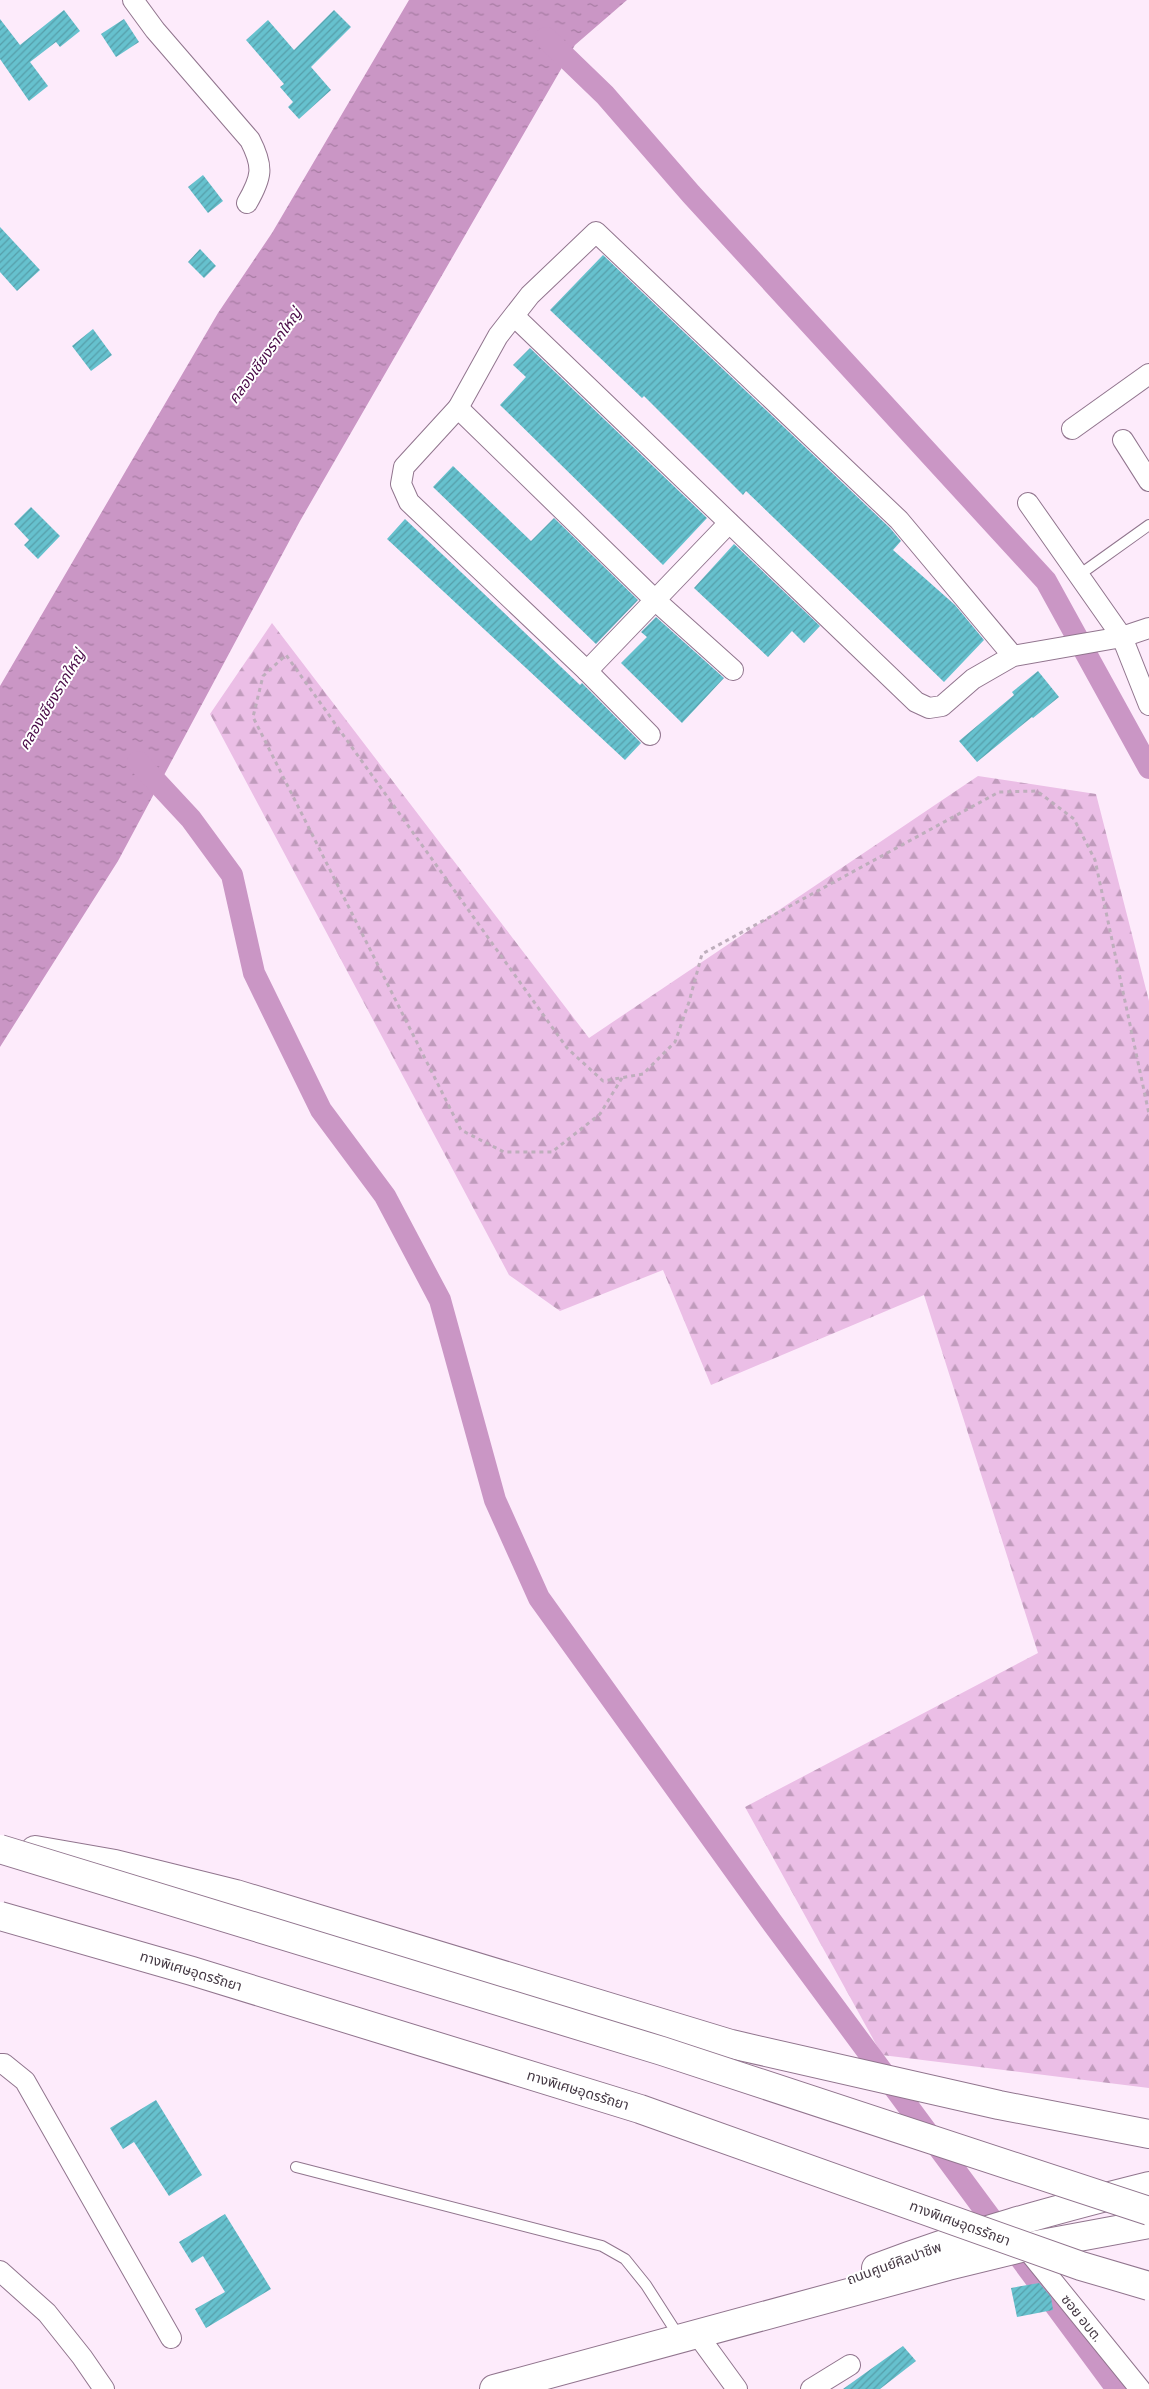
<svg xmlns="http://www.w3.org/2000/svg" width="1149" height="2389" viewBox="0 0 1149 2389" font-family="'Titillium Web','Noto Sans Thai',sans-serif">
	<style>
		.forest { fill: url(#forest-firs) }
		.water { fill: url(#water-ripples) }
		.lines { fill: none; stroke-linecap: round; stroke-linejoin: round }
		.canal { stroke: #ca96c5; stroke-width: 22 }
		.building { fill: url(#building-hatch) }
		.service-casing { stroke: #91758e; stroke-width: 12 }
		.minor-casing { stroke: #91758e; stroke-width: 22 }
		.secondary-casing { stroke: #91758e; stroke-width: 30 }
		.motorway-casing { stroke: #91758e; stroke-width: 30 }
		.path { stroke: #beaebc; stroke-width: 3; stroke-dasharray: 4 4; stroke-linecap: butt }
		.service { stroke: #fff; stroke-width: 10 }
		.minor { stroke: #fff; stroke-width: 20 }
		.secondary { stroke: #fff; stroke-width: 28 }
		.motorway { stroke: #fff; stroke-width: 28 }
		.motorway-bridge-casing { stroke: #91758e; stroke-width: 30; stroke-linecap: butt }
		.motorway-bridge { stroke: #fff; stroke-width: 28 }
		.labels { text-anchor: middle; stroke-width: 4; stroke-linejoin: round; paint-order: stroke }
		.street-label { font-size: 14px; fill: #433742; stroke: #fff }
		.water-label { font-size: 15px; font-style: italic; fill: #480846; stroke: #fff }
	</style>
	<defs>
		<pattern id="forest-firs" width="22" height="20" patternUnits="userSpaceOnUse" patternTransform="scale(1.25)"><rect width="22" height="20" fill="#ebbee6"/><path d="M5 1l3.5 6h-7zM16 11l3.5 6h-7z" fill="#c09bbc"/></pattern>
		<pattern id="water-ripples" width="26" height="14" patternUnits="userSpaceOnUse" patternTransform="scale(1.25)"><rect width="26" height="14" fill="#ca96c5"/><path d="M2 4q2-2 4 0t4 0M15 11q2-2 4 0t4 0" fill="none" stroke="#a67ba2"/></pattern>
		<pattern id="building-hatch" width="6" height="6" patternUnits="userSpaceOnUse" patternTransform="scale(1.25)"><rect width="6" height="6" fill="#66c1ce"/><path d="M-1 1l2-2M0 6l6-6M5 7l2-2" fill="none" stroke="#569ea9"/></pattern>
	</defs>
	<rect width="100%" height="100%" fill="#fdebfb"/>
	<!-- forest -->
	<path class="forest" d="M272,623L589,1038L978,776L1096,794L1149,1001V2088L882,2055L745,1807L1038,1653L924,1295L711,1385L663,1270L560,1311L509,1275L210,714Z"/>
	<!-- water -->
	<path class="water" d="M409,0H627L575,45L300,521L118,861L0,1047V686L218,313L272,233Z"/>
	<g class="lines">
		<!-- canal -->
		<g class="canal">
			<path d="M546,38L605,95L691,194L1046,581L1149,768"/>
			<path d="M138,762L191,819L232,875L254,973L321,1110L385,1196L440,1300L495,1500L539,1598L771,1921L1117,2389"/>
		</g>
	</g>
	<!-- building -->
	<g class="building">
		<path d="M64,10L80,31L60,47L56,42L30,62L48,86L29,101L0,59V19L20,45Z"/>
		<path d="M334,10L351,27L311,67L331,90L299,119L288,107L293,102L280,87L284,84L246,40L268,20L294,50Z"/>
		<path d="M124,19L139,42L116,57L101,34Z"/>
		<path d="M203,175L223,201L208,213L188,187Z"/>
		<path d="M0,227L40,270L17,291L0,272Z"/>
		<path d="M200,249L216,266L204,278L188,262Z"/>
		<path d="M603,255L890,528L901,541L893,550L955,605L984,640L944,682L746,491L743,495L644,396L642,398L550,310Z"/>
		<path d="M93,329L112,355L91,371L72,346Z"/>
		<path d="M530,348L707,518L663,565L500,405L526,377L513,365Z"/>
		<path d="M453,466L531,541L554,518L638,600L596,644L433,487Z"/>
		<path d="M31,507L60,536L38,559L24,545L29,540L14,524Z"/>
		<path d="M405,519L580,685L582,683L641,743L625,760L387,539Z"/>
		<path d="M734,544L820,626L804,643L792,631L768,657L694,588Z"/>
		<path d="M656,617L724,678L682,723L621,663L647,637L641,632Z"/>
		<path d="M1038,671L1059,697L1033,718L1032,717L977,762L959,741L1014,695L1012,692Z"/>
		<path d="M156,2100L202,2175L169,2196L134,2142L123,2149L110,2128Z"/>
		<path d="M225,2214L271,2289L206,2328L195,2309L225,2292L203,2256L192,2263L179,2242Z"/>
		<path d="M1039,2283L1051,2297L1053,2310L1017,2317L1011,2288Z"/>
		<path d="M903,2346L916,2361L880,2389H843Z"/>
	</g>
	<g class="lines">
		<defs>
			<g id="service">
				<path d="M1079,575L1149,525"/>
				<path d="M296,2167L602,2246L625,2259L646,2285L680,2338"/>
			</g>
			<g id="minor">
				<path d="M133,0L155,30L250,140C264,167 262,177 247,203"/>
				<path d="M514,316L916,702L929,708L942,706L973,679L1013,656L1122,637L1149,705"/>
				<path d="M458,408L655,600L733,670"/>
				<path d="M1072,429L1149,374"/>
				<path d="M1123,440L1149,481"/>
				<path d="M1028,503L1122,637L1149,628"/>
				<path d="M587,671L729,523"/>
				<path d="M650,735L587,671L409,502L401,484L404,467L458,408L498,336L530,295L596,232L899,520L1013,656"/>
				<path d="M0,2064H4L25,2081L171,2338"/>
				<path d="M1025,2247L1140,2389"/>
				<path d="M0,2271L47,2313L82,2357L104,2389"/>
				<path d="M697,2334L737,2389"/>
				<path d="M811,2389L850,2365"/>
			</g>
			<g id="secondary">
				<path d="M876,2268C965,2234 1057,2209 1149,2186"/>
				<path d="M494,2389L948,2266L1025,2247L1149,2224"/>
			</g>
			<path id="motorway" d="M35,1850L115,1864L236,1894L731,2044L999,2105L1149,2134"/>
		</defs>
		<!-- service casing -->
		<use href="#service" class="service-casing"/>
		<!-- minor casing -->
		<use href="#minor" class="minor-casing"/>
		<!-- secondary casing -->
		<use href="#secondary" class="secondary-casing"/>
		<!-- motorway casing -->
		<use href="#motorway" class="motorway-casing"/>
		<!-- path -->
		<path class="path" d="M622,1078L600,1114L552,1152H504L461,1130L253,717L263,676L286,655L567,1048L603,1081L643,1074L675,1042L689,1002L702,954L999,792L1037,791L1074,819L1095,860L1149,1114"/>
		<!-- service -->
		<use href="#service" class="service"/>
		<!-- minor -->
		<use href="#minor" class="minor"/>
		<!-- secondary -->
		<use href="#secondary" class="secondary"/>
		<!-- motorway -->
		<use href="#motorway" class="motorway"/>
		<defs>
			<g id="motorway-bridge">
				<path d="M0,1849L662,2051L1149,2211"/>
				<path d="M0,1916L192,1971L640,2109L1081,2266L1149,2286"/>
			</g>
		</defs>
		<!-- motorway-bridge casing -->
		<use href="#motorway-bridge" class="motorway-bridge-casing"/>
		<!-- motorway-bridge -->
		<use href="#motorway-bridge" class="motorway-bridge"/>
	</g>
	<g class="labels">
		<!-- street labels -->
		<g class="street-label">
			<text transform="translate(191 1971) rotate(17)" y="5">ทางพิเศษอุดรรัถยา</text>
			<text transform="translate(578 2090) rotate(17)" y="5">ทางพิเศษอุดรรัถยา</text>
			<text transform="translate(960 2223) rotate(20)" y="5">ทางพิเศษอุดรรัถยา</text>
			<text transform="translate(894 2263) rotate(-20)" y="5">ถนนศูนย์ศิลปาชีพ</text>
			<text transform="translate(1082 2318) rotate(51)" y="5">ซอย อบต.</text>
		</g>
		<!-- water labels -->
		<g class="water-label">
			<text transform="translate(265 356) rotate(-54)" y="5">คลองเชียงรากใหญ่</text>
			<text transform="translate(52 700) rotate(-59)" y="5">คลองเชียงรากใหญ่</text>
		</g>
	</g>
</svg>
